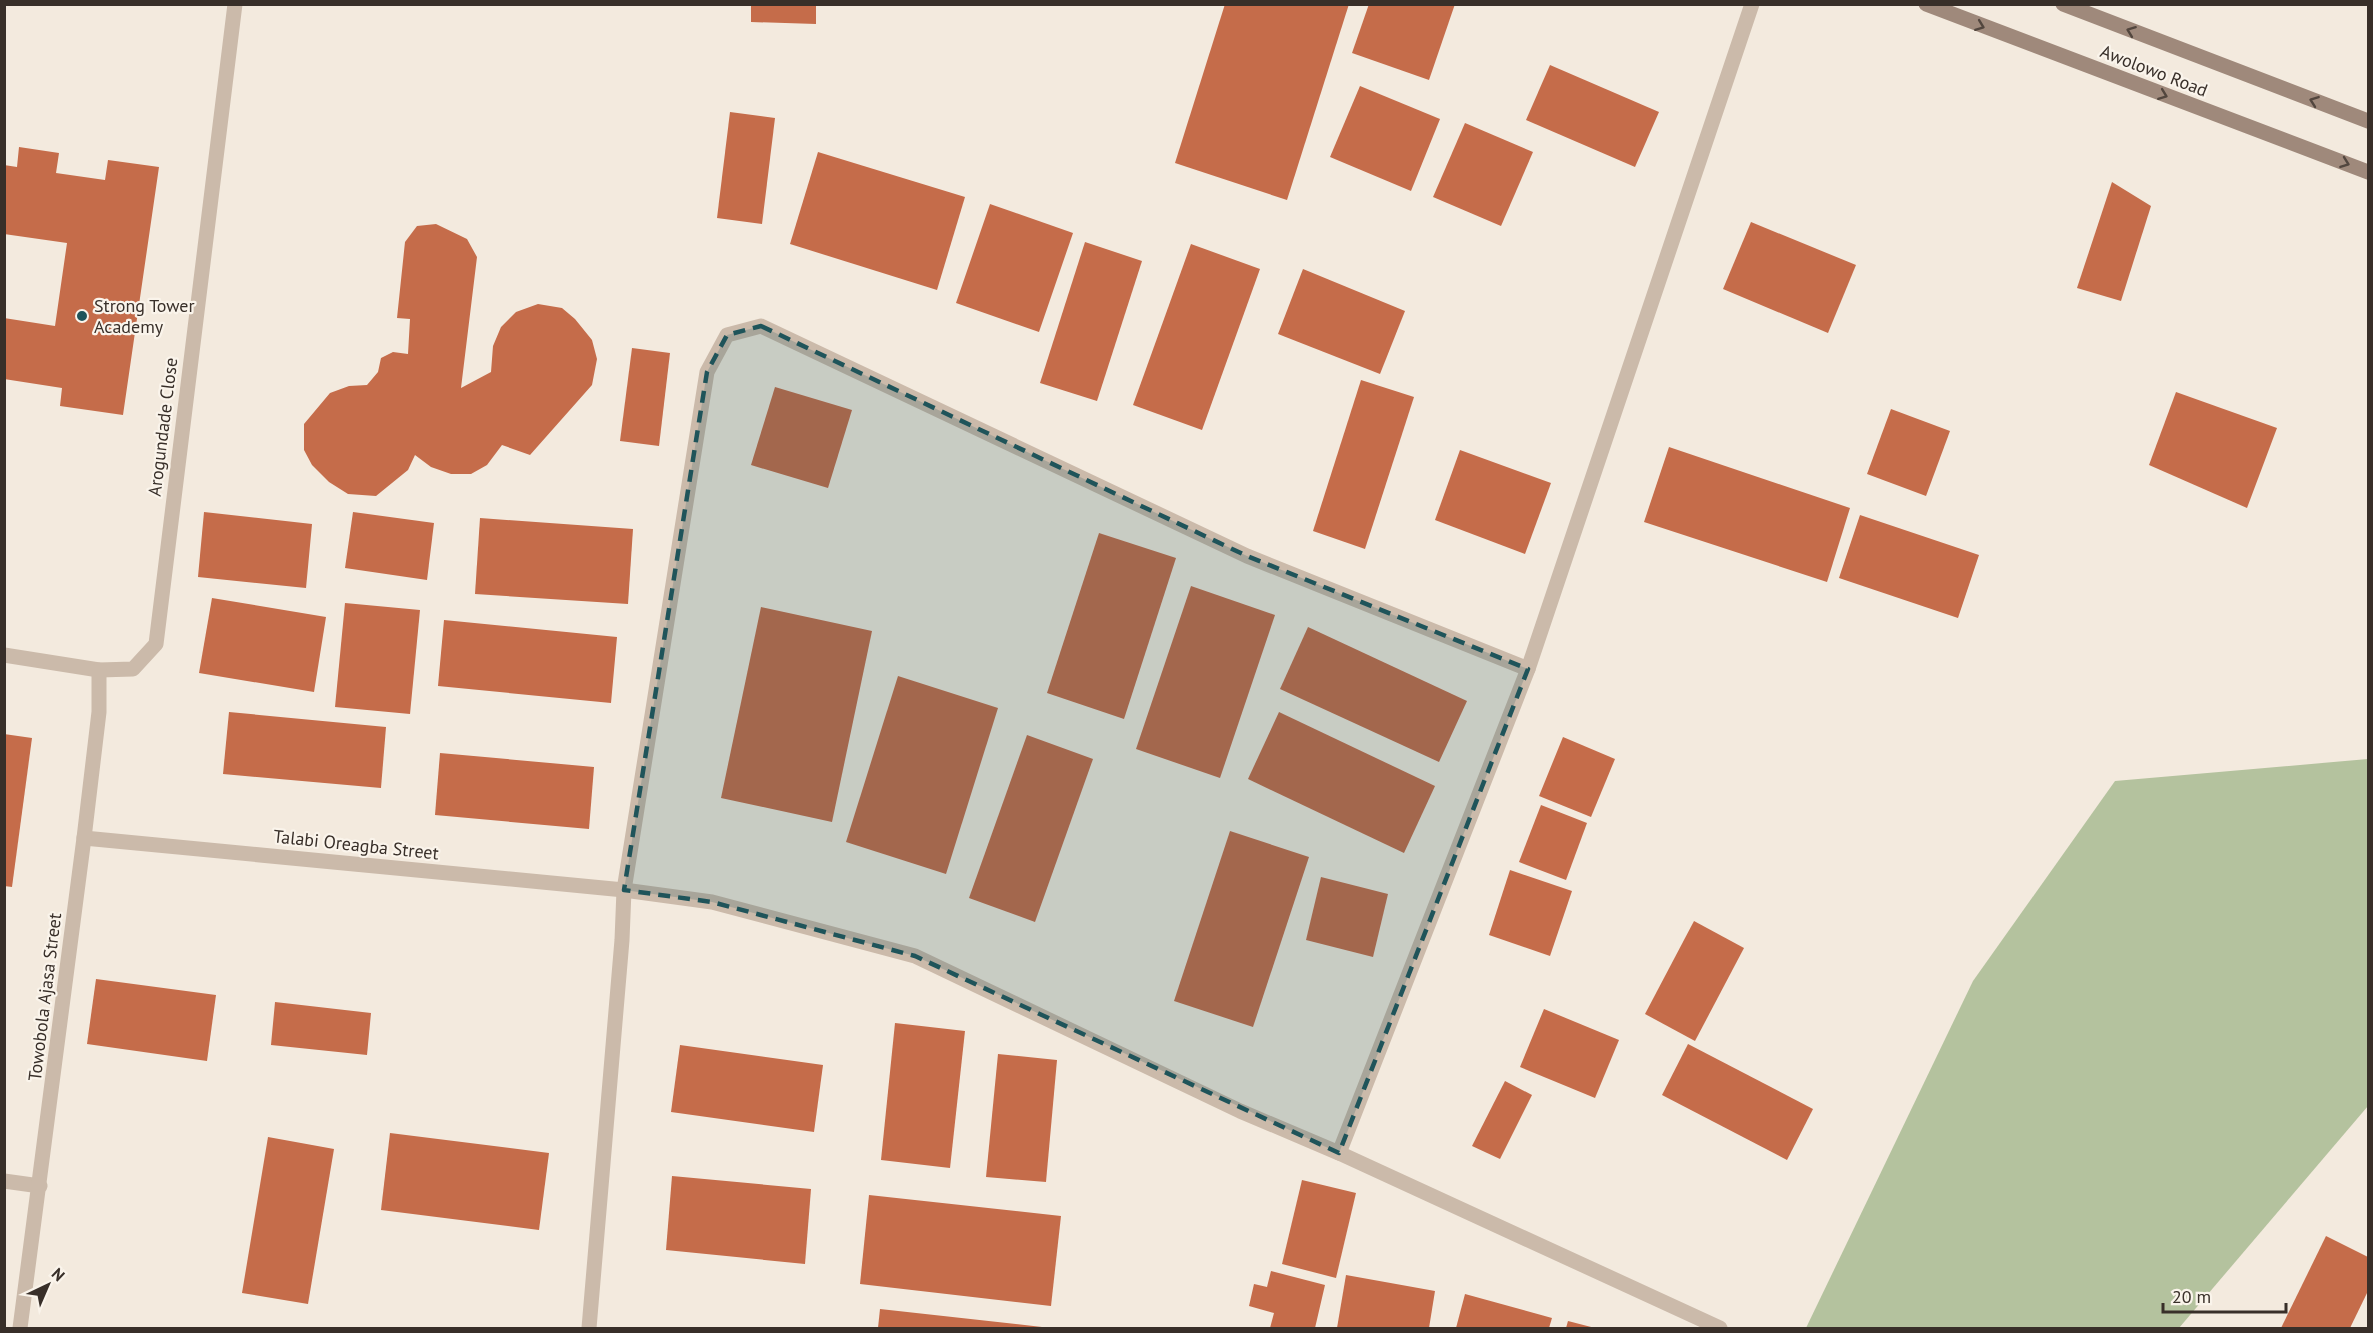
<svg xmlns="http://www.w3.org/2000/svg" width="2373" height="1333" viewBox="0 0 2373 1333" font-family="'PT Sans',sans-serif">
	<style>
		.green { fill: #b4c29e }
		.building { fill: #c56c4a }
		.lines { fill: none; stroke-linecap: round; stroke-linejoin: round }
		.street { stroke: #cbbaaa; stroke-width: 15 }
		.secondary { stroke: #9f897b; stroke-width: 15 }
		.oneway { stroke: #52463e }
		.marked { fill: #1f545a; fill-opacity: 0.2; stroke: #1f545a; stroke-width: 4.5; stroke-dasharray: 12 8; stroke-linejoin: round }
		.poi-dot { fill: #1f545a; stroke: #faf4eb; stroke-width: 2 }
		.labels { text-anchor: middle; stroke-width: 4.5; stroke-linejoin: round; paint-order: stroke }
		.street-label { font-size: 18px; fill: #382f29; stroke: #faf4eb }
		.poi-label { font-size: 18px; fill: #382f29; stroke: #faf4eb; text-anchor: start }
	</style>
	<rect width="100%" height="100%" fill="#f3eade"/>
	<!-- green -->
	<path class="green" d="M2368,759V1106L2179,1328H1806L1973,981L2115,781Z"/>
	<!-- building -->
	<g class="building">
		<path d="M751,4H816V24L751,22Z"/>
		<path d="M1225,4H1349L1287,200L1175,163Z"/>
		<path d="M1369,4H1455L1429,80L1352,53Z"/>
		<path d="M1550,65L1659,112L1635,167L1526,120Z"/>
		<path d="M1360,86L1440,119L1411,191L1330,157Z"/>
		<path d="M730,112L775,118L762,224L717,218Z"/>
		<path d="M1465,123L1533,152L1501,226L1433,197Z"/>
		<path d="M19,147L59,153L56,173L105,180L108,160L159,167L123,415L60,406L62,388L4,379V318L55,326L67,243L4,234V165L17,167Z"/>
		<path d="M818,152L965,197L937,290L790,244Z"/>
		<path d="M2112,182L2151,206L2121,301L2077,288Z"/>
		<path d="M990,204L1073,233L1039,332L956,303Z"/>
		<path d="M1751,222L1856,265L1828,333L1723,289Z"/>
		<path d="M436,224L467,239L477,257L461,388L491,372L493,346L501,327L516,312L538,304L562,308L575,319L592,340L597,359L592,385L530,455L502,445L487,465L471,474H451L431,467L415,455L408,470L376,496L348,494L329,482L312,465L304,450V424L330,393L349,386L367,385L378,372L381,358L393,352L408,354L410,319L397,318L405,242L417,226Z"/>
		<path d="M1085,242L1142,261L1097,401L1040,383Z"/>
		<path d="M1191,244L1260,269L1202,430L1133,405Z"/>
		<path d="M1303,269L1405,311L1380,374L1278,334Z"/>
		<path d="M632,348L670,353L659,446L620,441Z"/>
		<path d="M1361,380L1414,397L1365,549L1313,531Z"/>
		<path d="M775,387L852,410L828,488L751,465Z"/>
		<path d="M2176,392L2277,428L2247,508L2149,465Z"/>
		<path d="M1891,409L1950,431L1926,496L1867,474Z"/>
		<path d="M1669,447L1850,508L1827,582L1644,522Z"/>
		<path d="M1460,450L1551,483L1525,554L1435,520Z"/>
		<path d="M204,512L312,524L306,588L198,577Z"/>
		<path d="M353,512L434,523L427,580L345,568Z"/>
		<path d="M1860,515L1979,555L1958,618L1839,578Z"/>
		<path d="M480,518L633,529L628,604L475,594Z"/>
		<path d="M1099,533L1176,558L1124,719L1047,693Z"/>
		<path d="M1191,586L1275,615L1220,778L1136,749Z"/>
		<path d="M212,598L326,617L314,692L199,673Z"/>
		<path d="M345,603L420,610L410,714L335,707Z"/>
		<path d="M761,607L872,631L832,822L721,798Z"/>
		<path d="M444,620L617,637L611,703L438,686Z"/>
		<path d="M1308,627L1467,701L1439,762L1280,689Z"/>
		<path d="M898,676L998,708L946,874L846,842Z"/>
		<path d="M229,712L386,727L381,788L223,774Z"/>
		<path d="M1279,712L1435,786L1404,853L1248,779Z"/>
		<path d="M4,734L32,738L12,887L4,886Z"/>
		<path d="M1027,735L1093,759L1035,922L969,898Z"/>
		<path d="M1563,737L1615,759L1591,817L1539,796Z"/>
		<path d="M440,753L594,767L589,829L435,815Z"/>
		<path d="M1541,805L1587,823L1566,880L1519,862Z"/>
		<path d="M1230,831L1309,857L1253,1027L1174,1001Z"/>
		<path d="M1510,870L1572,891L1550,956L1489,935Z"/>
		<path d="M1321,877L1388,894L1373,957L1306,940Z"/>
		<path d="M1694,921L1744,948L1695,1041L1645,1014Z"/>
		<path d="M96,979L216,995L207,1061L87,1044Z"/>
		<path d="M275,1002L371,1013L367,1055L271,1045Z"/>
		<path d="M1544,1009L1619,1040L1595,1098L1520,1067Z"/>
		<path d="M895,1023L965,1031L950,1168L881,1160Z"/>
		<path d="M1688,1044L1813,1109L1787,1160L1662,1095Z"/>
		<path d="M680,1045L823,1065L814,1132L671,1112Z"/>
		<path d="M998,1054L1057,1060L1046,1182L986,1177Z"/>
		<path d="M1505,1081L1532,1095L1500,1159L1472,1146Z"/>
		<path d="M390,1133L549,1153L539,1230L381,1210Z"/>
		<path d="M268,1137L334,1149L308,1304L242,1293Z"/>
		<path d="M672,1176L811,1189L805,1264L666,1250Z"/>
		<path d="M1302,1180L1356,1193L1336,1278L1282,1264Z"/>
		<path d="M869,1195L1061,1216L1051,1306L860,1284Z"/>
		<path d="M2326,1236L2368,1257V1291L2350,1328H2281Z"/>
		<path d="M1271,1271L1325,1285L1315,1328H1270L1274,1313L1249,1306L1254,1284L1267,1287Z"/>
		<path d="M1346,1275L1435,1291L1429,1328H1337Z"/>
		<path d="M1465,1294L1552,1318L1549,1328H1456Z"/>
		<path d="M880,1309L1042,1327V1328H878Z"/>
		<path d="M1568,1321L1595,1328H1566Z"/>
	</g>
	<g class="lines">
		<!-- street -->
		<g class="street">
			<path d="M4,655L99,670L133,669L156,644L235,4"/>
			<path d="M84,838L624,890L712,902L915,956L1240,1111L1339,1153L1720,1328"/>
			<path d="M1339,1153L1528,669L1752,4"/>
			<path d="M4,1181L40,1186"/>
			<path d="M20,1328L84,838L99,712V670"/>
			<path d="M589,1328L622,940L624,890L707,372L727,335L761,326L1247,556L1528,669"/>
		</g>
		<!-- secondary -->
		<g class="secondary">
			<path d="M1926,4L2368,172"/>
			<path d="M2063,4L2368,121"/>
		</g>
	</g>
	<!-- one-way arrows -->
	<defs><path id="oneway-chevron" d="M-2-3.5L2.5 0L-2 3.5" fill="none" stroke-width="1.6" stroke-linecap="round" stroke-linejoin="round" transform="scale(1.5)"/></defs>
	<g class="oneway">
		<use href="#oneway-chevron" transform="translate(1980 26) rotate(21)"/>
		<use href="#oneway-chevron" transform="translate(2131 31) rotate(-159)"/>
		<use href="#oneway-chevron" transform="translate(2163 95) rotate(21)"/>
		<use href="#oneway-chevron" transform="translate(2314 101) rotate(-160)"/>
		<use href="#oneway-chevron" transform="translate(2345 163) rotate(20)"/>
	</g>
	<!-- marked area -->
	<path class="marked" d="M761,326L1247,556L1528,669L1339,1153L915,956L712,902L624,890L707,372L727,335Z"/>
	<!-- markers -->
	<circle class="poi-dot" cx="82" cy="316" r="6"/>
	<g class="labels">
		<!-- street labels -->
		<g class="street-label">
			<text transform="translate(2154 71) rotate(21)" y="6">Awolowo Road</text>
			<text transform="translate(163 427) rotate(-83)" y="6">Arogundade Close</text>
			<text transform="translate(356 845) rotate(6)" y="6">Talabi Oreagba Street</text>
			<text transform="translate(45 997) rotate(-83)" y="6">Towobola Ajasa Street</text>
		</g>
		<!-- poi labels -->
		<g class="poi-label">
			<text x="94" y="312">Strong Tower<tspan x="94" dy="21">Academy</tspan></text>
		</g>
	</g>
	<!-- border -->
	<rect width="2373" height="1333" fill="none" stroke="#382f29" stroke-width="12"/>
	<!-- north arrow -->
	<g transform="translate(48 1285) rotate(44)" stroke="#faf4eb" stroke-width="4.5" paint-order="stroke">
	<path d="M0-4.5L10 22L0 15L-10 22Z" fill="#382f29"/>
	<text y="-9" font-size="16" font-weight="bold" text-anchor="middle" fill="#382f29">N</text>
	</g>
	<!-- scale -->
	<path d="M2163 1303v9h123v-9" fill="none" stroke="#382f29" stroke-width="3"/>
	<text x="2172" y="1303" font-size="18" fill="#382f29" stroke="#faf4eb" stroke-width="4.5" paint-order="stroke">20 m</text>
</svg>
